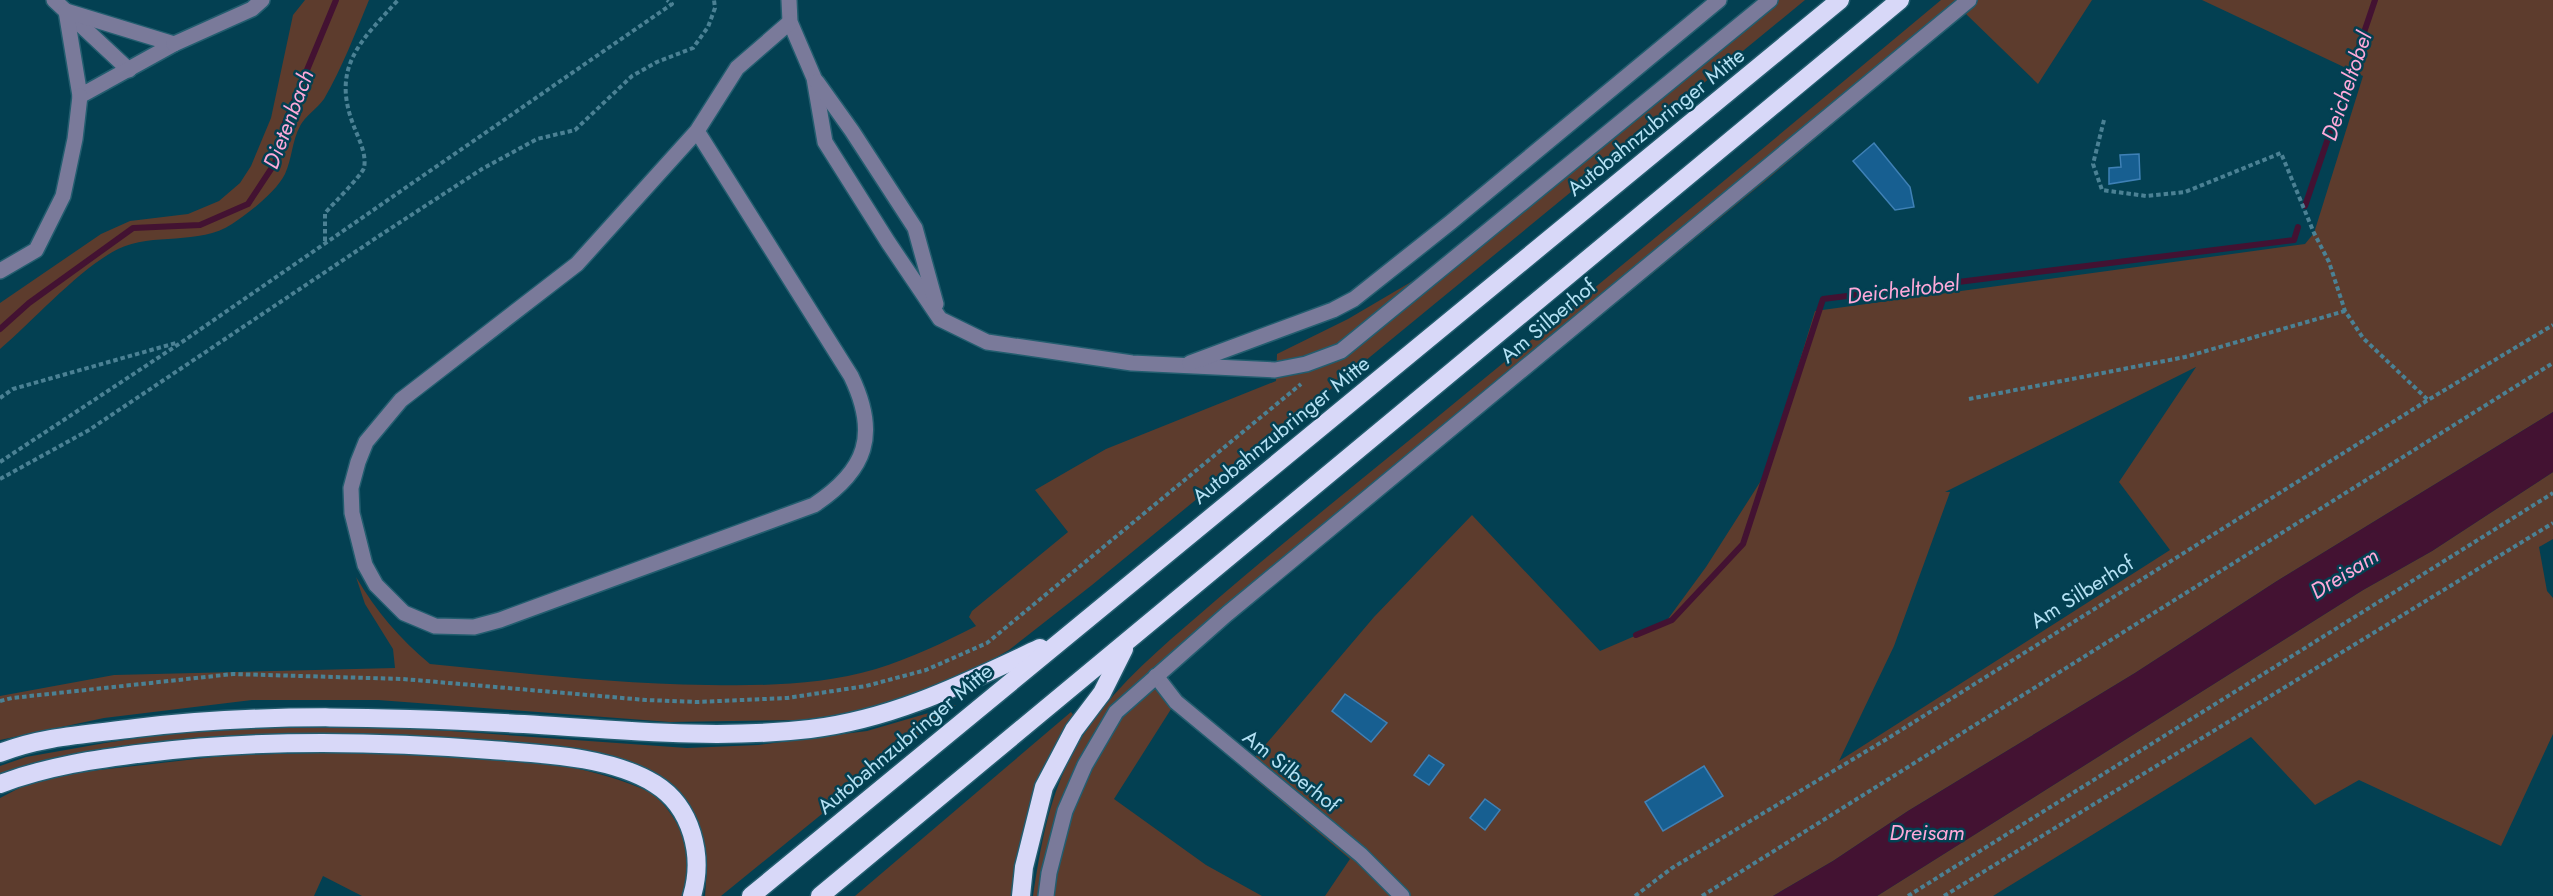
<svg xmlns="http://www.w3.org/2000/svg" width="2553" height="896" viewBox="0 0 2553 896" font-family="Jost,sans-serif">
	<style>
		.green { fill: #5d3c2d; fill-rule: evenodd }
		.water { fill: #431232 }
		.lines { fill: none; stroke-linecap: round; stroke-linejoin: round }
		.stream { stroke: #431232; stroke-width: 6 }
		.building { fill: #175f91; stroke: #3f81b6; stroke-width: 1.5 }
		.minor-casing { stroke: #235d6f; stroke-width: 18 }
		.highway-casing { stroke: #235d6f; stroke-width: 21 }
		.path { stroke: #4b8194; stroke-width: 4; stroke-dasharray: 4.5 3; stroke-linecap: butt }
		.minor { stroke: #7a7a9a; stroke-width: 15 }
		.highway { stroke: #d8d8f8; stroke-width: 18 }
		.labels { text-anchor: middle; stroke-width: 5; stroke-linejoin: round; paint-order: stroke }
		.street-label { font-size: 21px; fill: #b4e1f4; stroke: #034052 }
		.water-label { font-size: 22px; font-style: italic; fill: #fea9d9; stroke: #034052 }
	</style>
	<rect width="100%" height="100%" fill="#034052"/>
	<!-- green -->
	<g class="green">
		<path d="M305,0H369C355,34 342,68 324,99C317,109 305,116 300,126C292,141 292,159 285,174C276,192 249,213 232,224C199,246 153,232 118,249C80,268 34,320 0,349V303L101,234L130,221L188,214L219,201L240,183L251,166L271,118L293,15Z"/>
		<path d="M1777,0H1805L1092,585L1009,650L981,666L934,688L850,714L799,720L670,722L378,700H252L104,718L0,740V696L114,675L395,668L393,649L365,604L356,577C376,611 400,639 430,664C523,673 615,684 708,685C764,686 821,685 876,669C911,658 943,643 976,626L969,617L972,611L1068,532L1035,490L1106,449L1276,381L1277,354L1348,319L1496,232Z"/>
		<path d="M1941,0H2092L2038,84L1965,13L1770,177L1155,682L1173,706L1114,799L1206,865L1262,896H1033C1044,823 1055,768 1102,709C1135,668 1176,635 1215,601C1280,545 1346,492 1412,438C1589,293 1765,147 1941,0Z"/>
		<path d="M2202,0H2553V412L2277,581L2135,673L1908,811L1833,861L1773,896H1325L1350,859L1244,770L1374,617L1472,515L1600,651L1665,623L1706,567L1771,465L1778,432L1815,311L2305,244L2314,233L2363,76ZM2196,367L2119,482L2170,550L1839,761L1894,646L1950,492H1945Z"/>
		<path d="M2553,472V539L2539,547L2547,591L2553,598V734L2501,846L2359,780L2315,805L2251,737L1993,896H1877L2363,590L2432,551Z"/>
		<path d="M956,705L721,896H705L707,868L705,846L701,833L678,796L525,744L395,734L252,735L169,742L0,778V766L26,757L105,743L171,733L250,728L394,727L687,748L758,745L867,731Z"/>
		<path d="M1071,712L1074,716L1014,896H855Z"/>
		<path d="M364,752C448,756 542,753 622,781C632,785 647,789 655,796C669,808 685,833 688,850C691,864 687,882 686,896H362L323,876L314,896H0V798L31,782L64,774L231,755Z"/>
	</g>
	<!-- water -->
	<path class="water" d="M2553,412V472L2432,551L2363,590L1877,896H1773L1833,861L1908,811L2135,673L2277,581Z"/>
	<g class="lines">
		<!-- stream -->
		<g class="stream">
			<path d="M2305,206L2375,0"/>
			<path d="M0,329L29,303L133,228L200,225L248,204L275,163L285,123L336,0"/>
			<path d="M1636,635L1672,620L1743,544L1823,299L2294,240L2298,227"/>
		</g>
	</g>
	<!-- building -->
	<g class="building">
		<path d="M1874,143L1910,187L1914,207L1895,210L1853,161Z"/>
		<path d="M2139,154L2140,179L2109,184V168L2121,167L2120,155Z"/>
		<path d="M1345,694L1387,723L1371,742L1332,711Z"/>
		<path d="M1429,755L1444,765L1429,785L1414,775Z"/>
		<path d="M1704,766L1723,796L1663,831L1645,802Z"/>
		<path d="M1485,799L1500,810L1485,830L1470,818Z"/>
	</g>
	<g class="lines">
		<defs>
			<g id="minor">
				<path d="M54,0L129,70"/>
				<path d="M789,0L790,22L814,78L825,142L888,242L940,319L987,342L1132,363L1275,370L1306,364L1341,351L1770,0"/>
				<path d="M66,11L174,44L80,96Z"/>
				<path d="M174,44L252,9L262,0"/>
				<path d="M817,82L852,131L915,228L936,304"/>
				<path d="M697,131L851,376C879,434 867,470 814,505L500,620L474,627L435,626L404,613L376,585L365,565L352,513L351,488L358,462L366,442L401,400L577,264L697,131L737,68L790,22"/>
				<path d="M0,271L36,250L63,196L75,139L80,96"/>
				<path d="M1190,363L1333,310L1354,299L1451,222L1719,0"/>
				<path d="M1156,676L1176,702L1361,855L1402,896"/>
				<path d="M1046,896L1049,873L1065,811L1085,765L1116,712L1227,614L1969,0"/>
			</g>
			<g id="highway">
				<path d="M0,753C42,736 91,734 136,728C264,712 395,717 524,724C619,730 716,740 810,729C894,719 965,683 1040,648"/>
				<path d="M0,784C48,766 96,759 146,753C260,739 377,741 491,750C542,754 610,756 655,784C692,807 704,856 692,896"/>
				<path d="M751,896L1840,0"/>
				<path d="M820,896L1900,0"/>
				<path d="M1021,896L1024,867L1044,787L1074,730L1102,693L1124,649"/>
			</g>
		</defs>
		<!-- minor casing -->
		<use href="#minor" class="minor-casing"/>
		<!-- highway casing -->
		<use href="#highway" class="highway-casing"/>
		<!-- path -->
		<g class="path">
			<path d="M2104,120L2093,164L2102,190L2146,196L2185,192L2281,153L2314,233L2329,262L2345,311L2363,338L2428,400"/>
			<path d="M325,241V213C332,205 361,176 364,168C367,153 358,138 353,124C331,66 362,40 398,0"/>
			<path d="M0,398L13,389L176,343"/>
			<path d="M1969,399L2185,357L2345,311"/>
			<path d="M0,462L182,342L672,4L667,0"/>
			<path d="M0,479L89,430L382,234L482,169L537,139L575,130L632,76L657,62L693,48L708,27L715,8L714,0"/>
			<path d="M0,701L12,698L233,674L403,679L646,700L697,702L787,698L866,686L926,670L987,643L1301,384"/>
			<path d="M1635,896L1672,868L1890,737L2428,400L2553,325"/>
			<path d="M1702,896L2553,363"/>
			<path d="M1908,896L2553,493"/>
			<path d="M1944,896L2553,523"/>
		</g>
		<!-- minor -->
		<use href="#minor" class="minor"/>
		<!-- highway -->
		<use href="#highway" class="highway"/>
	</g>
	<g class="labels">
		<!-- street labels -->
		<g class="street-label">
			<text transform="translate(1656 122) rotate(-39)" y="7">Autobahnzubringer Mitte</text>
			<text transform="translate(1548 321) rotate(-40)" y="7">Am Silberhof</text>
			<text transform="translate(1281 430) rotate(-39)" y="7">Autobahnzubringer Mitte</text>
			<text transform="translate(2082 592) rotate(-32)" y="7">Am Silberhof</text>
			<text transform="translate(905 739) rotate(-40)" y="7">Autobahnzubringer Mitte</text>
			<text transform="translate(1291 771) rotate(39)" y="7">Am Silberhof</text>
		</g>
		<!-- water labels -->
		<g class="water-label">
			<text transform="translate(2346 86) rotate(-71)" y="8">Deicheltobel</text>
			<text transform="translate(288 119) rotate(-69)" y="8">Dietenbach</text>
			<text transform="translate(1903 289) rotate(-7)" y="8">Deicheltobel</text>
			<text transform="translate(2344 573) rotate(-32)" y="8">Dreisam</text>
			<text x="1927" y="840">Dreisam</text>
		</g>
	</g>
</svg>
